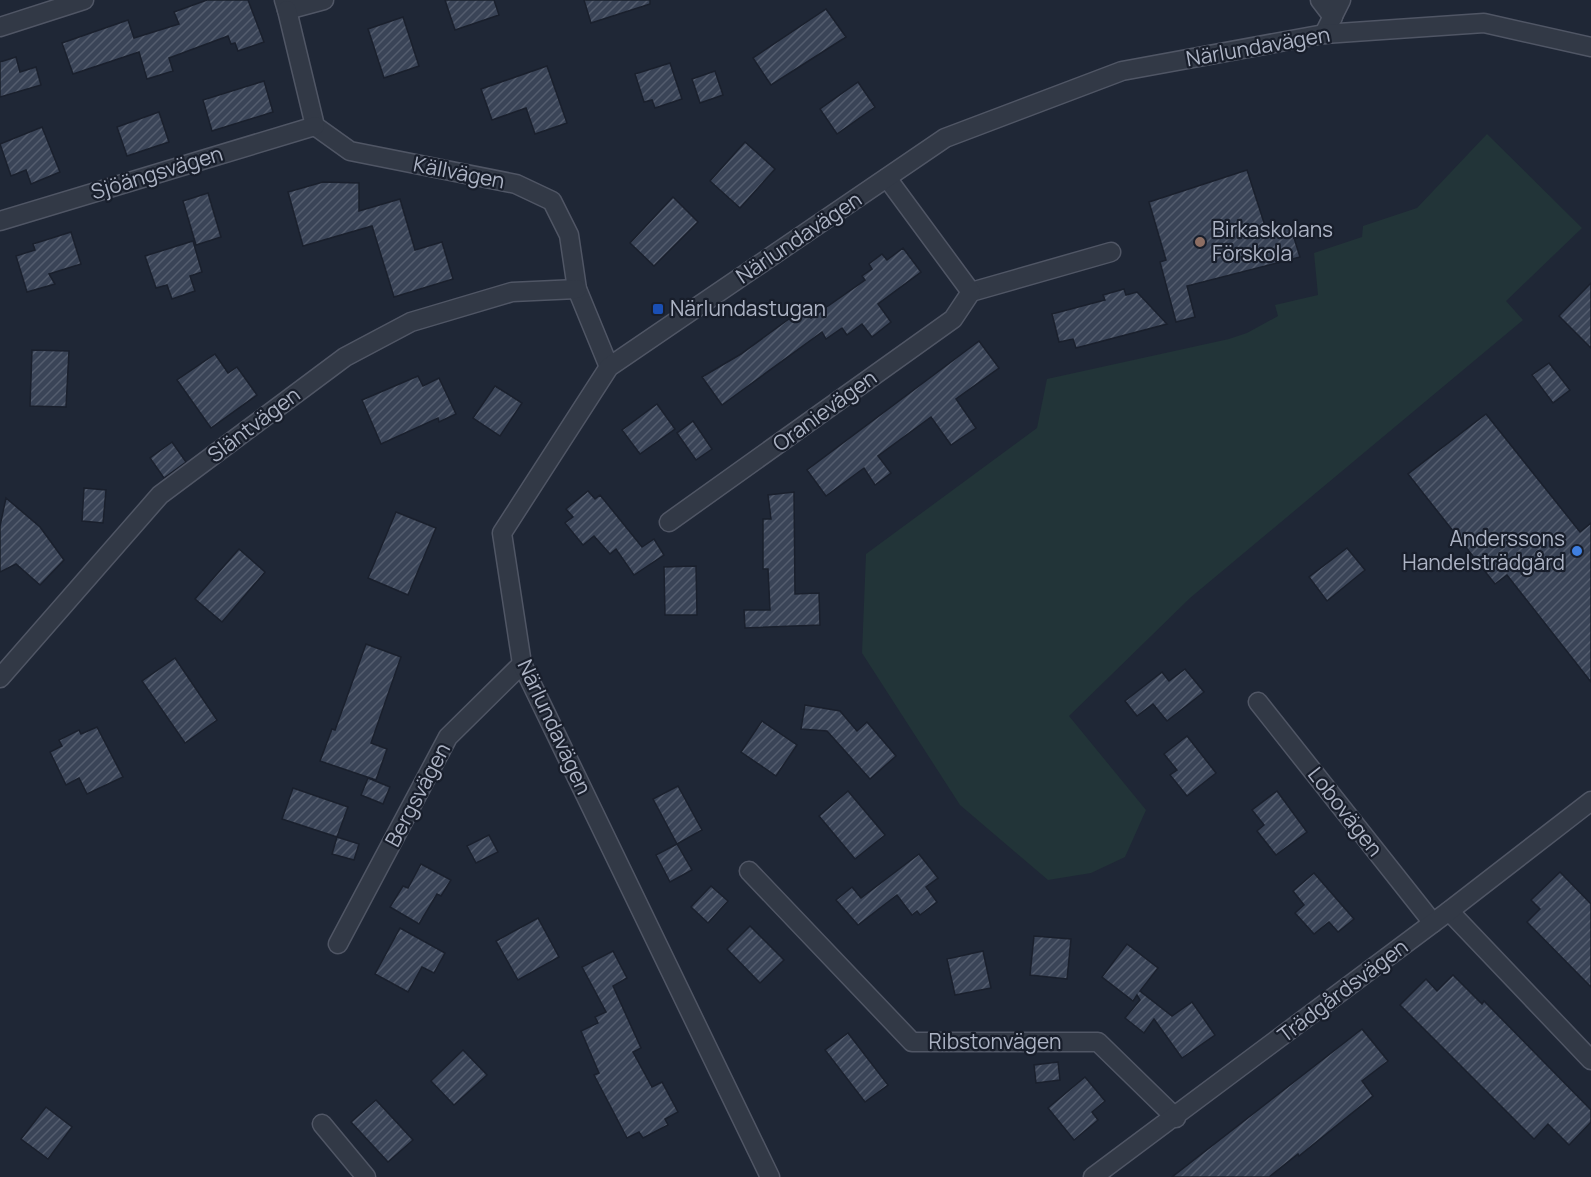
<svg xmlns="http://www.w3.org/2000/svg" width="1591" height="1177" viewBox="0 0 1591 1177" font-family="Manrope,sans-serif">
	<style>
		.green { fill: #223438 }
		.building { fill: url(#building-hatch); stroke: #1a202d; stroke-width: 1.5 }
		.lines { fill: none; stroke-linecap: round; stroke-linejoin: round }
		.minor-casing { stroke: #505665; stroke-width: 21 }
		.minor { stroke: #323946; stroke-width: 18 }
		.education-dot { fill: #8d6e63; stroke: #181e2b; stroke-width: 2 }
		.transit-dot { fill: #1a4fb4; stroke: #181e2b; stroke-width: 2 }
		.shop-dot { fill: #3f7fe0; stroke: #181e2b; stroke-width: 2 }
		.labels { text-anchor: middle; stroke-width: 4.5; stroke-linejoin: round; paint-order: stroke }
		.street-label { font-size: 21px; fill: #acb3c4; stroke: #181e2b }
		.poi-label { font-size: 21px; fill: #acb3c4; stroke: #181e2b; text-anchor: start }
	</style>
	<defs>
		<pattern id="building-hatch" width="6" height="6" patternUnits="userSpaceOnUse" patternTransform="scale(1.5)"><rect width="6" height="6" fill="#3a4457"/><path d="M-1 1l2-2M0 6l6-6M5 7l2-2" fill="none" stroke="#545d6e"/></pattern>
	</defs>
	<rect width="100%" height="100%" fill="#1f2736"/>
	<!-- green -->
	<path class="green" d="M1487,134L1582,228L1506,301L1523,320L1190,598L1069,716L1146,810L1125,857L1091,873L1048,880L960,805L862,653L866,554L1037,428L1047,379L1229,339L1247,333L1278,316L1275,305L1318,295L1314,253L1362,237L1363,226L1417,208Z"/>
	<!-- building -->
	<g class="building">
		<path d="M207,0H248L264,42L238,51L235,43L231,44L228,36L169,58L173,71L147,79L139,52L73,74L62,43L128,20L134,38L179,24L174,12Z"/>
		<path d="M445,0H494L499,15L455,30Z"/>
		<path d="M584,0H650V4L591,23Z"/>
		<path d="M826,9L846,37L771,85L753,58Z"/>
		<path d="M403,17L419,66L384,78L368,29Z"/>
		<path d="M16,57L20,72L36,67L41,85L0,97V62Z"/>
		<path d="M670,63L682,99L655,108L652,100L644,102L635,74Z"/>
		<path d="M547,66L567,123L535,134L526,108L492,120L481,89Z"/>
		<path d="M715,71L723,95L700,103L692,79Z"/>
		<path d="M264,81L273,112L212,131L203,100Z"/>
		<path d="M858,82L875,107L837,134L820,109Z"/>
		<path d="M159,112L169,142L127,156L117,127Z"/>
		<path d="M42,127L60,172L31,184L26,170L11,176L0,144Z"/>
		<path d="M745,142L775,169L740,208L710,181Z"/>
		<path d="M1247,170L1267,232L1290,225L1300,257L1187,286L1195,317L1176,322L1160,262L1166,260L1149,202Z"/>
		<path d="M323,182L359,183V211L400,199L415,250L442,242L453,279L394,297L372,226L303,246L288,192Z"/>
		<path d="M208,193L221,237L196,245L183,201Z"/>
		<path d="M673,197L698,222L654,266L630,243Z"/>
		<path d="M71,232L81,264L49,274L55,284L27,292L16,256L35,250L33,244Z"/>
		<path d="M193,241L202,272L190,276L195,291L172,299L167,285L156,288L145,256Z"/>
		<path d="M903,248L921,272L878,304L891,322L872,337L862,324L847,335L842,328L826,339L822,332L722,405L702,377L741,354L804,308L811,318L865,280L862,276L872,269L869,264L882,254L887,260Z"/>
		<path d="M1591,283V348L1559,316Z"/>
		<path d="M1124,289L1126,295L1137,292L1167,324L1076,348L1073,339L1059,342L1052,314L1105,300L1103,295Z"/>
		<path d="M979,341L999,368L956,399L976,428L951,445L931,417L878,456L891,473L875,485L864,468L826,496L807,470Z"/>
		<path d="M32,350L69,351L66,407L30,406Z"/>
		<path d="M215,354L228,373L237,367L257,395L211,428L177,380Z"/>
		<path d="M1549,363L1570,390L1553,403L1532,375Z"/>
		<path d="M418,376L423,386L439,378L456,414L439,422L438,418L381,444L362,400Z"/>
		<path d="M495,386L522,403L500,436L473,418Z"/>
		<path d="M657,404L675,429L640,454L622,430Z"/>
		<path d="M1486,414L1580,532L1591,523V682L1507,575L1495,584L1408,474Z"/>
		<path d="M693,421L712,449L696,460L677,433Z"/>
		<path d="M172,442L186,462L164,478L150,458Z"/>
		<path d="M84,488L106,490L103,523L82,521Z"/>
		<path d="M588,491L595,499L600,495L642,547L654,539L664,555L634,575L616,549L610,554L594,536L583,545L565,523L573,517L566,509Z"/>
		<path d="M794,492L795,594L819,593L820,625L745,628L744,610H770L768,569H763V519H771L768,495Z"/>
		<path d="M6,498L40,527L64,560L40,585L16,564L0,572V526Z"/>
		<path d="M396,512L436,528L408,595L368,578Z"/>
		<path d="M1347,548L1365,570L1327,601L1309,577Z"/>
		<path d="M239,549L265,572L222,622L195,599Z"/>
		<path d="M696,566L697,615H665L664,567Z"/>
		<path d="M366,644L401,657L371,743L387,749L376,780L320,761L332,729L335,730Z"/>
		<path d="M175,658L217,720L185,743L142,681Z"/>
		<path d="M1185,669L1204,692L1167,721L1153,704L1137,716L1125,701L1162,672L1169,681Z"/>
		<path d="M805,705L840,711L857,731L867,722L896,756L870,779L827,731L801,729Z"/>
		<path d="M762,721L797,745L776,776L741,752Z"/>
		<path d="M97,727L123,777L87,794L79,778L66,785L50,752L62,746L59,740L79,730L81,734Z"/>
		<path d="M1187,736L1216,773L1187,796L1170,775L1177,770L1164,754Z"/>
		<path d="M368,778L390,787L383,804L361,795Z"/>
		<path d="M678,786L702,830L677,844L653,799Z"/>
		<path d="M293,788L348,807L337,837L282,819Z"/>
		<path d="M848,791L885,835L855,859L819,816Z"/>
		<path d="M1277,791L1307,832L1276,855L1257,831L1264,825L1252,810Z"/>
		<path d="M489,835L498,852L476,863L467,846Z"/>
		<path d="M337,837L359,844L354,860L332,854Z"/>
		<path d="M677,844L692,870L670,882L656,855Z"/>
		<path d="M919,854L938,878L926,887L937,902L920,915L917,911L912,915L897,895L858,925L836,900L852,887L861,898Z"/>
		<path d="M421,864L451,880L441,896L437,894L419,924L390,907L403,886L408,888Z"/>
		<path d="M1560,872L1591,904V987L1527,922L1540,909L1531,900Z"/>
		<path d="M1314,873L1354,919L1338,932L1329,922L1314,934L1295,913L1304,905L1293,891Z"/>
		<path d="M711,886L728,901L708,923L691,907Z"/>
		<path d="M538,918L559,957L518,980L496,941Z"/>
		<path d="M750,926L784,960L760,983L727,949Z"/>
		<path d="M400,928L445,953L434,973L422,967L408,992L375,974Z"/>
		<path d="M1034,936L1071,939L1067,979L1030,975Z"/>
		<path d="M1127,944L1158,968L1140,991L1172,1016L1192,1002L1215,1035L1182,1058L1154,1019L1144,1033L1125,1018L1140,1000L1137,995L1133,1001L1102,977Z"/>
		<path d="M613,951L627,978L613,986L641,1048L633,1052L652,1087L662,1082L678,1112L665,1119L668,1125L643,1138L639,1132L627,1138L594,1075L599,1073L581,1031L598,1023L595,1017L606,1012L582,967Z"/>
		<path d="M983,951L991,988L955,995L947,959Z"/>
		<path d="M1453,975L1482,1004L1484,1001L1591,1110V1122L1569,1145L1548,1124L1534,1139L1400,1005L1426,979L1437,991Z"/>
		<path d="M1362,1029L1388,1061L1362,1081L1373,1096L1299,1156L1298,1154L1269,1177H1172Z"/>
		<path d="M848,1033L888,1085L865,1102L825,1050Z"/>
		<path d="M463,1050L487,1075L454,1105L431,1081Z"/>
		<path d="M1058,1062L1060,1080L1036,1083L1034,1065Z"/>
		<path d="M1085,1077L1105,1101L1092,1112L1098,1120L1074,1140L1048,1108Z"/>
		<path d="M376,1100L413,1140L388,1162L351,1122Z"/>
		<path d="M46,1107L72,1127L48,1159L21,1139Z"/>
	</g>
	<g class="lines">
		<defs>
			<g id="minor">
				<path d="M284,0L287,10L324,0"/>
				<path d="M1320,0L1333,17"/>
				<path d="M287,10L315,126L350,151L516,184L552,201L569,235L577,289L609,367"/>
				<path d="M0,27L84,0"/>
				<path d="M1324,34L1341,0"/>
				<path d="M0,221L315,126"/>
				<path d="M971,292L1111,252"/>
				<path d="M669,522L953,319L971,292L887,178"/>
				<path d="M0,678L160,495L345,357L411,322L512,292L577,289"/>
				<path d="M1258,702L1433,923"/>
				<path d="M749,871L912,1042H1098L1176,1118"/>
				<path d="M1449,911L1591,1060"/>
				<path d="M338,944L448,737L522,664"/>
				<path d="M322,1124L366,1177"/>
				<path d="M770,1177L522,664L502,533L609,367L945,138L1122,71L1324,34L1484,23L1591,47"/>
				<path d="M1093,1177L1449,911L1591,801"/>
			</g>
		</defs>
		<!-- minor casing -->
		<use href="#minor" class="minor-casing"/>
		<!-- minor -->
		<use href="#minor" class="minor"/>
	</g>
	<!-- markers -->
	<circle class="education-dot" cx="1200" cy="242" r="6"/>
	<rect class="transit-dot" x="652" y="303" width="12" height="12" rx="3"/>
	<circle class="shop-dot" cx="1577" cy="551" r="6"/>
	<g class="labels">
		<!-- street labels -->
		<g class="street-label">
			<text transform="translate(1258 47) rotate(-10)" y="7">Närlundavägen</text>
			<text transform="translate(157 173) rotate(-17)" y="7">Sjöängsvägen</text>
			<text transform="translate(459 173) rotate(11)" y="7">Källvägen</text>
			<text transform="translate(799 238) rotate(-34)" y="7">Närlundavägen</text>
			<text transform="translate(825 411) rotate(-36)" y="7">Oranievägen</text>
			<text transform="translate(254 425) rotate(-37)" y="7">Släntvägen</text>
			<text transform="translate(554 727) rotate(65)" y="7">Närlundavägen</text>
			<text transform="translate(418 795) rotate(-62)" y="7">Bergsvägen</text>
			<text transform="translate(1345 812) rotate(52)" y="7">Lobovägen</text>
			<text transform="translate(1343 991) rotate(-37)" y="7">Trädgårdsvägen</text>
			<text x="995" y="1049">Ribstonvägen</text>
		</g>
		<!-- poi labels -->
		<g class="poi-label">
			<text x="1212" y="237">Birkaskolans<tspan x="1212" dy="24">Förskola</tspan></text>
			<text x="670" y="316">Närlundastugan</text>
			<text x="1565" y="546" text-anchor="end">Anderssons<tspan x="1565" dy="24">Handelsträdgård</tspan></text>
		</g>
	</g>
</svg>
